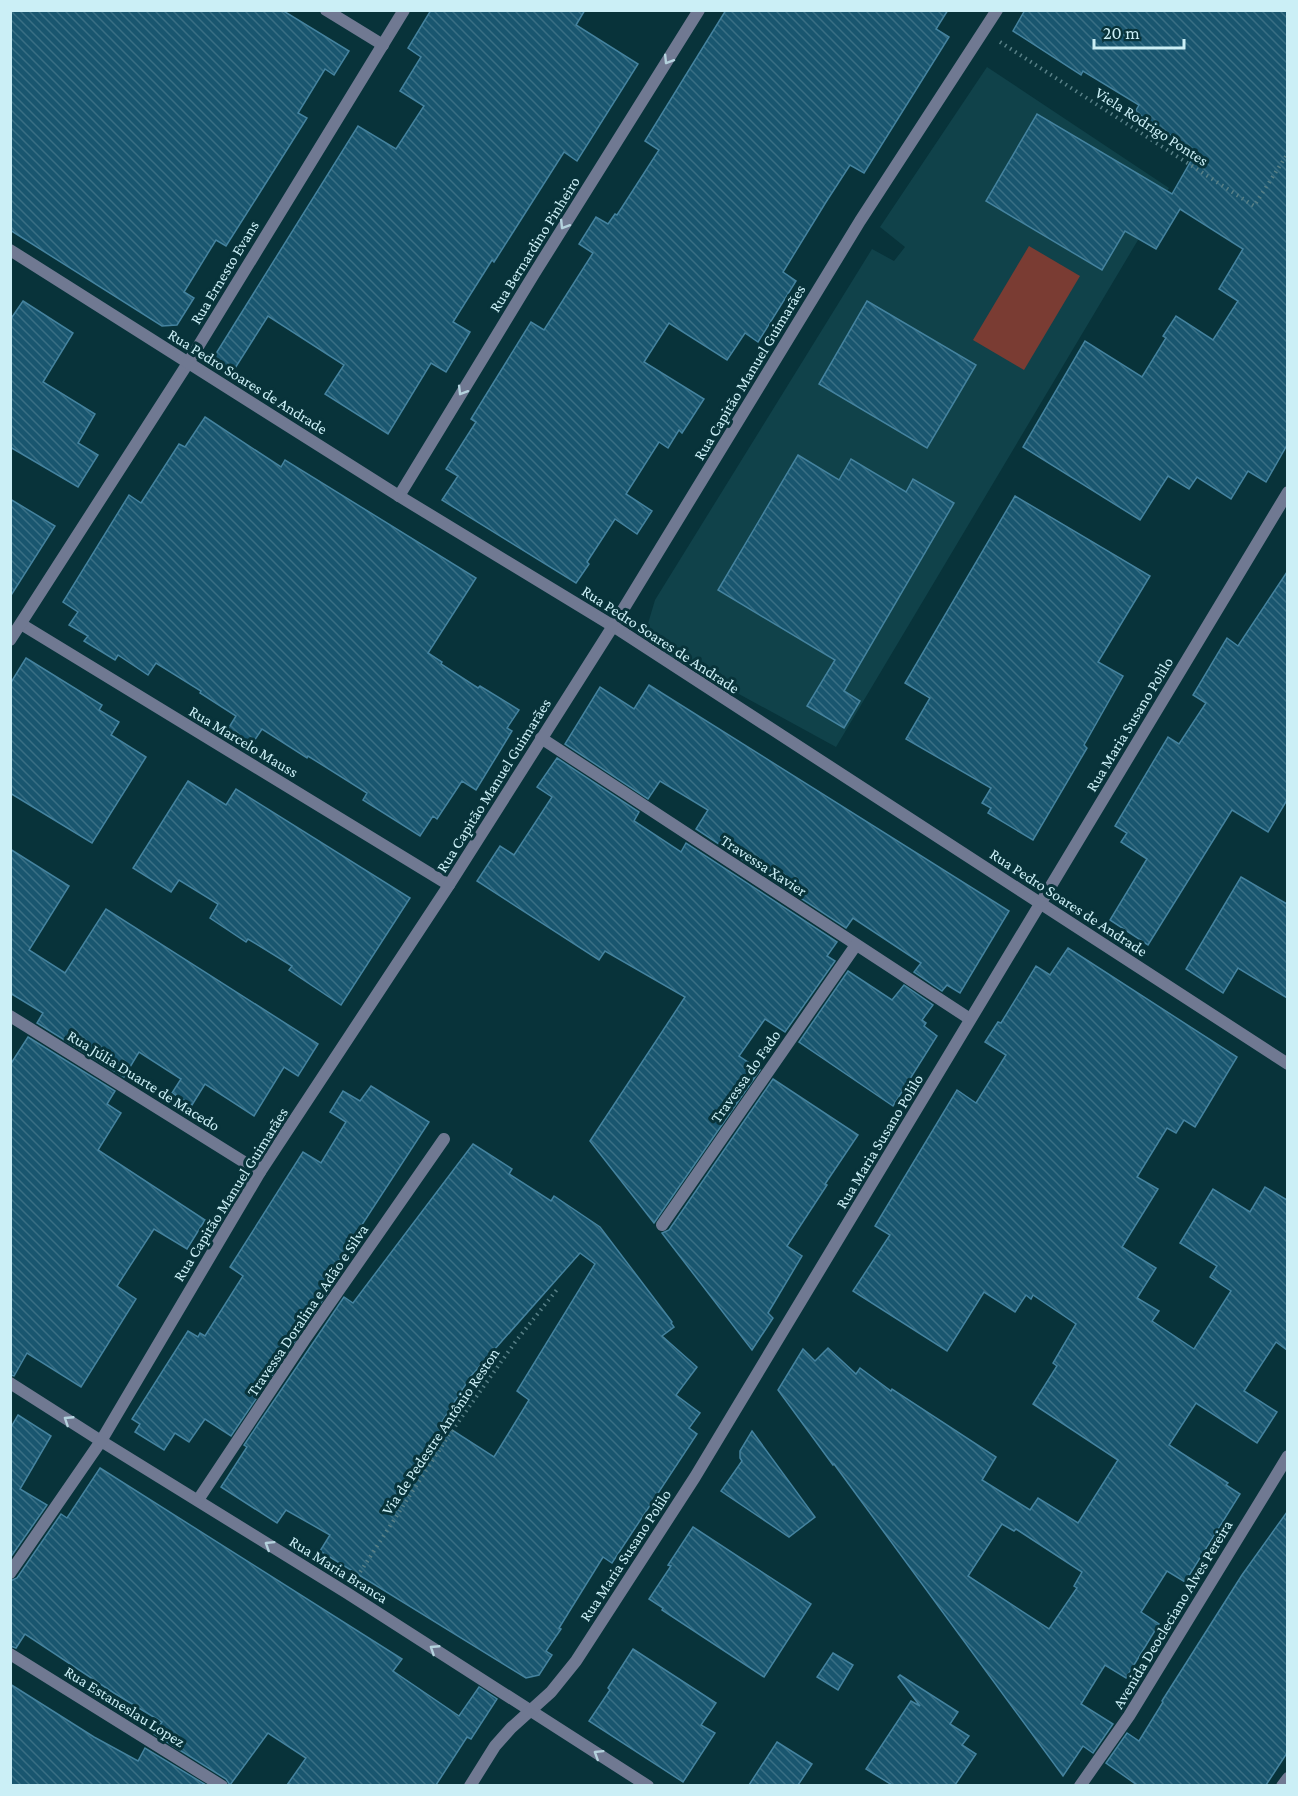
<svg xmlns="http://www.w3.org/2000/svg" width="1298" height="1796" viewBox="0 0 1298 1796" font-family="'Crimson Pro',serif">
	<style>
		.built { fill: #10424a }
		.grass { fill: #7a3c33 }
		.building { fill: url(#building-back-hatch); stroke: #45839f; stroke-width: 1.5; fill-rule: evenodd }
		.lines { fill: none; stroke-linecap: round; stroke-linejoin: round }
		.path { stroke: #588087; stroke-width: 4; stroke-dasharray: 1.5 4.5; stroke-linecap: butt }
		.minor { stroke: #707992; stroke-width: 12 }
		.tertiary { stroke: #707992; stroke-width: 12 }
		.oneway { stroke: #b4d2dd }
		.labels { text-anchor: middle; stroke-width: 6; stroke-linejoin: round; paint-order: stroke }
		.street-label { font-size: 16px; fill: #cbeff6; stroke: #08333a }
	</style>
	<defs>
		<pattern id="building-back-hatch" width="6" height="6" patternUnits="userSpaceOnUse" patternTransform="scale(1.5)"><rect width="6" height="6" fill="#19566f"/><path d="M-1 5l2 2M0 0l6 6M5-1l2 2" fill="none" stroke="#396f84"/></pattern>
	</defs>
	<rect width="100%" height="100%" fill="#08333a"/>
	<!-- built -->
	<path class="built" d="M987,67L1169,188L836,747L664,653L647,627L655,600L872,249L894,261L905,247L880,227Z"/>
	<!-- grass -->
	<path class="grass" d="M1029,246L1080,276L1024,370L973,340Z"/>
	<!-- building -->
	<g class="building">
		<path d="M10,10H282L349,51L334,75L325,69L298,113L307,118L226,246L216,240L184,292L194,298L177,325L162,326L10,230Z"/>
		<path d="M431,10H585L576,25L638,64L577,161L564,152L494,262L492,260L453,322L470,332L446,372L431,363L388,434L325,394L344,365L268,316L232,373L212,360L358,126L396,149L424,106L400,91L421,57L408,48Z"/>
		<path d="M726,10H948L936,29L949,37L864,173L850,165L826,202L783,272L796,281L758,342L745,333L727,360L669,323L644,362L704,399L682,433L679,430L668,448L659,442L626,494L652,511L637,534L615,519L587,562L589,564L576,583L442,500L458,476L446,469L476,422L471,419L531,322L544,330L593,253L579,244L596,217L608,224L615,214L617,215L659,150L645,141Z"/>
		<path d="M1025,10H1287V445L1266,482L1248,471L1231,499L1197,477L1189,489L1168,476L1140,520L1023,447L1085,341L1142,377L1166,338L1163,336L1176,316L1213,340L1238,301L1219,289L1243,249L1180,209L1156,249L1125,231L1102,270L986,201L1037,114L1172,194L1196,152L1135,112L1139,105L1083,71L1081,75L1013,31Z"/>
		<path d="M23,301L73,333L43,382L95,414L78,443L98,455L78,487L10,447V320Z"/>
		<path d="M867,301L976,365L927,448L819,384Z"/>
		<path d="M205,417L281,467L285,460L476,578L428,653L442,662L441,664L478,688L480,686L519,710L507,728L512,731L476,790L462,781L437,819L433,816L420,836L363,800L367,793L308,756L307,758L262,729L252,744L228,729L236,716L200,693L201,691L156,663L148,675L118,655L115,660L84,641L88,636L69,625L78,612L63,602L129,495L141,503L179,444L185,447Z"/>
		<path d="M798,455L839,480L851,459L906,492L913,479L954,503L844,691L860,701L844,728L807,706L835,660L718,590Z"/>
		<path d="M1015,496L1150,576L1098,662L1123,676L1084,745L1087,748L1033,840L988,813L991,808L982,803L991,788L906,739L930,698L905,683Z"/>
		<path d="M10,499L55,526L10,597Z"/>
		<path d="M1287,572V800L1268,832L1232,810L1148,945L1110,920L1147,859L1121,842L1127,833L1115,826L1168,737L1179,744L1206,703L1193,695L1227,638L1238,646Z"/>
		<path d="M26,658L102,705L99,710L119,722L111,735L146,757L92,843L10,793V684Z"/>
		<path d="M649,685L1009,911L960,993L947,985L942,991L914,972L921,963L853,918L846,928L696,829L708,810L660,781L648,799L565,744L600,687L634,709Z"/>
		<path d="M557,758L639,812L634,821L681,852L686,843L837,942L827,956L835,961L785,1032L765,1019L739,1056L760,1070L654,1223L590,1141L685,997L605,951L599,960L477,881L500,846L514,855L552,797L537,787Z"/>
		<path d="M188,781L226,805L236,789L410,898L341,1005L289,970L292,966L248,939L246,942L210,918L218,904L179,880L171,892L133,868Z"/>
		<path d="M10,849L69,886L29,950L65,973L106,909L318,1044L298,1076L284,1067L254,1116L205,1084L192,1105L172,1093L181,1079L139,1052L124,1077L37,1023L43,1013L10,993Z"/>
		<path d="M1241,877L1287,904V998L1238,968L1223,993L1186,969Z"/>
		<path d="M1068,948L1237,1057L1195,1127L1184,1120L1176,1133L1167,1128L1137,1177L1158,1189L1122,1247L1156,1268L1137,1298L1159,1311L1152,1321L1194,1349L1231,1291L1210,1277L1217,1266L1180,1243L1213,1189L1250,1212L1265,1187L1287,1200V1350L1276,1342L1244,1391L1277,1412L1257,1443L1196,1403L1169,1445L1228,1483L1226,1485L1240,1494L1185,1582L1167,1571L1141,1612L1159,1624L1126,1678L1105,1665L1081,1704L1113,1724L1093,1753L1083,1746L1063,1776L834,1464L833,1465L778,1390L803,1349L815,1361L828,1348L856,1374L860,1368L891,1391L892,1389L996,1457L982,1480L1030,1510L1038,1498L1078,1523L1118,1460L1033,1404L1057,1366L1053,1363L1076,1324L1033,1295L1031,1299L1026,1295L1015,1312L984,1292L947,1351L853,1291L890,1235L875,1226L957,1090L976,1103L1006,1055L985,1042L998,1022L1001,1023L1036,966L1050,975ZM1002,1524L1014,1531L1016,1529L1082,1572L1074,1586L1077,1588L1049,1629L968,1576Z"/>
		<path d="M848,971L892,1000L904,985L933,1005L922,1020L926,1023L924,1026L937,1036L893,1106L799,1042Z"/>
		<path d="M28,1037L115,1091L107,1104L121,1113L98,1150L205,1220L187,1249L154,1229L117,1286L136,1299L81,1387L27,1353L14,1376L10,1375V1065Z"/>
		<path d="M773,1079L858,1135L825,1184L827,1185L787,1246L802,1256L768,1313L773,1318L752,1350L662,1233L669,1230Z"/>
		<path d="M371,1086L429,1122L324,1283L331,1288L231,1436L205,1419L189,1442L175,1433L164,1450L135,1432L140,1424L132,1419L188,1331L198,1337L200,1333L205,1336L243,1276L230,1267L303,1152L321,1163L346,1122L330,1112L343,1091L360,1101Z"/>
		<path d="M473,1144L512,1169L509,1174L551,1201L554,1196L600,1227L672,1322L671,1323L674,1327L662,1336L697,1367L676,1395L700,1413L689,1428L697,1434L612,1563L603,1557L559,1628L561,1629L546,1651L552,1655L539,1675L526,1678L320,1551L330,1535L286,1510L277,1523L221,1487L247,1447L244,1445L344,1297L353,1303ZM580,1253L595,1264L517,1391L529,1400L494,1457L441,1423L471,1376Z"/>
		<path d="M18,1415L51,1436L20,1489L47,1505L10,1558V1429Z"/>
		<path d="M752,1431L815,1517L789,1537L721,1491L742,1461L740,1458V1451Z"/>
		<path d="M100,1468L402,1659L393,1671L459,1716L479,1687L497,1699L471,1739L467,1737L436,1785H287L306,1758L268,1733L230,1785L226,1779L154,1734L162,1722L114,1693L25,1634L16,1648L10,1646V1581L17,1578L61,1514L67,1518Z"/>
		<path d="M1287,1512V1753L1266,1785H1137L1106,1763L1127,1733L1139,1741L1163,1702L1162,1701L1242,1575Z"/>
		<path d="M693,1527L811,1604L764,1677L662,1610L663,1608L649,1599L671,1566L668,1565Z"/>
		<path d="M633,1649L716,1703L701,1725L715,1733L683,1782L589,1721L610,1690L608,1688Z"/>
		<path d="M833,1653L853,1665L838,1690L817,1677Z"/>
		<path d="M900,1675L958,1712L950,1724L969,1736L962,1745L976,1754L955,1785H892L866,1769L911,1701L920,1706L898,1677Z"/>
		<path d="M10,1684L94,1737L138,1761L145,1748L206,1785H10Z"/>
		<path d="M777,1742L812,1764L798,1785H749Z"/>
	</g>
	<g class="lines">
		<!-- path -->
		<g class="path">
			<path d="M1000,42L1254,206L1288,153"/>
			<path d="M357,1577L449,1435L516,1341L559,1287"/>
		</g>
		<!-- minor -->
		<g class="minor">
			<path d="M326,10L383,45"/>
			<path d="M399,496L534,274L699,10"/>
			<path d="M21,624L449,885"/>
			<path d="M10,640L188,363L404,10"/>
			<path d="M541,738L970,1019"/>
			<path d="M10,1016L260,1172"/>
			<path d="M662,1225L856,945"/>
			<path d="M10,1383L101,1441L347,1593L648,1786"/>
			<path d="M198,1500L305,1339L444,1139"/>
			<path d="M10,1573L101,1441L260,1172L449,885L613,626L860,221L997,10"/>
			<path d="M10,1654L222,1786"/>
			<path d="M470,1786L495,1746L511,1728L551,1692L576,1661L695,1477L1288,492"/>
			<path d="M1080,1786L1129,1716L1288,1456"/>
			<path d="M1282,1786L1288,1778"/>
		</g>
		<!-- tertiary -->
		<path class="tertiary" d="M10,250L399,496L613,626L1288,1064"/>
	</g>
	<!-- one-way arrows -->
	<defs><path id="oneway-chevron" d="M-2-3.5L2.5 0L-2 3.5" fill="none" stroke-width="1.6" stroke-linecap="round" stroke-linejoin="round" transform="scale(1.5)"/></defs>
	<g class="oneway">
		<use href="#oneway-chevron" transform="translate(668 60) rotate(122)"/>
		<use href="#oneway-chevron" transform="translate(564 225) rotate(122)"/>
		<use href="#oneway-chevron" transform="translate(462 391) rotate(121)"/>
		<use href="#oneway-chevron" transform="translate(68 1420) rotate(-147)"/>
		<use href="#oneway-chevron" transform="translate(269 1545) rotate(-148)"/>
		<use href="#oneway-chevron" transform="translate(434 1649) rotate(-147)"/>
		<use href="#oneway-chevron" transform="translate(598 1754) rotate(-148)"/>
	</g>
	<g class="labels">
		<!-- street labels -->
		<g class="street-label">
			<text transform="translate(1152 126) rotate(33)" y="6">Viela Rodrigo Pontes</text>
			<text transform="translate(534 244) rotate(-58)" y="6">Rua Bernardino Pinheiro</text>
			<text transform="translate(224 272) rotate(-59)" y="6">Rua Ernesto Evans</text>
			<text transform="translate(749 372) rotate(-59)" y="6">Rua Capitão Manuel Guimarães</text>
			<text transform="translate(248 381) rotate(32)" y="6">Rua Pedro Soares de Andrade</text>
			<text transform="translate(661 639) rotate(33)" y="6">Rua Pedro Soares de Andrade</text>
			<text transform="translate(1129 724) rotate(-59)" y="6">Rua Maria Susano Polilo</text>
			<text transform="translate(244 741) rotate(31)" y="6">Rua Marcelo Mauss</text>
			<text transform="translate(493 785) rotate(-58)" y="6">Rua Capitão Manuel Guimarães</text>
			<text transform="translate(764 865) rotate(33)" y="6">Travessa Xavier</text>
			<text transform="translate(1069 902) rotate(33)" y="6">Rua Pedro Soares de Andrade</text>
			<text transform="translate(745 1076) rotate(-55)" y="6">Travessa do Fado</text>
			<text transform="translate(144 1080) rotate(32)" y="6">Rua Júlia Duarte de Macedo</text>
			<text transform="translate(879 1141) rotate(-59)" y="6">Rua Maria Susano Polilo</text>
			<text transform="translate(230 1194) rotate(-58)" y="6">Rua Capitão Manuel Guimarães</text>
			<text transform="translate(307 1310) rotate(-56)" y="6">Travessa Doralina e Adão e Silva</text>
			<text transform="translate(440 1431) rotate(-56)" y="6">Via de Pedestre Antônio Reston</text>
			<text transform="translate(625 1555) rotate(-57)" y="6">Rua Maria Susano Polilo</text>
			<text transform="translate(339 1569) rotate(32)" y="6">Rua Maria Branca</text>
			<text transform="translate(1172 1614) rotate(-59)" y="6">Avenida Deocleciano Alves Pereira</text>
			<text transform="translate(125 1706) rotate(32)" y="6">Rua Estaneslau Lopez</text>
		</g>
	</g>
	<!-- border -->
	<rect width="1298" height="1796" fill="none" stroke="#cbeff6" stroke-width="24"/>
	<!-- scale -->
	<path d="M1094 39v9h90v-9" fill="none" stroke="#cbeff6" stroke-width="3"/>
	<text x="1103" y="39" font-size="18" fill="#cbeff6" stroke="#08333a" stroke-width="4.5" paint-order="stroke">20 m</text>
</svg>
